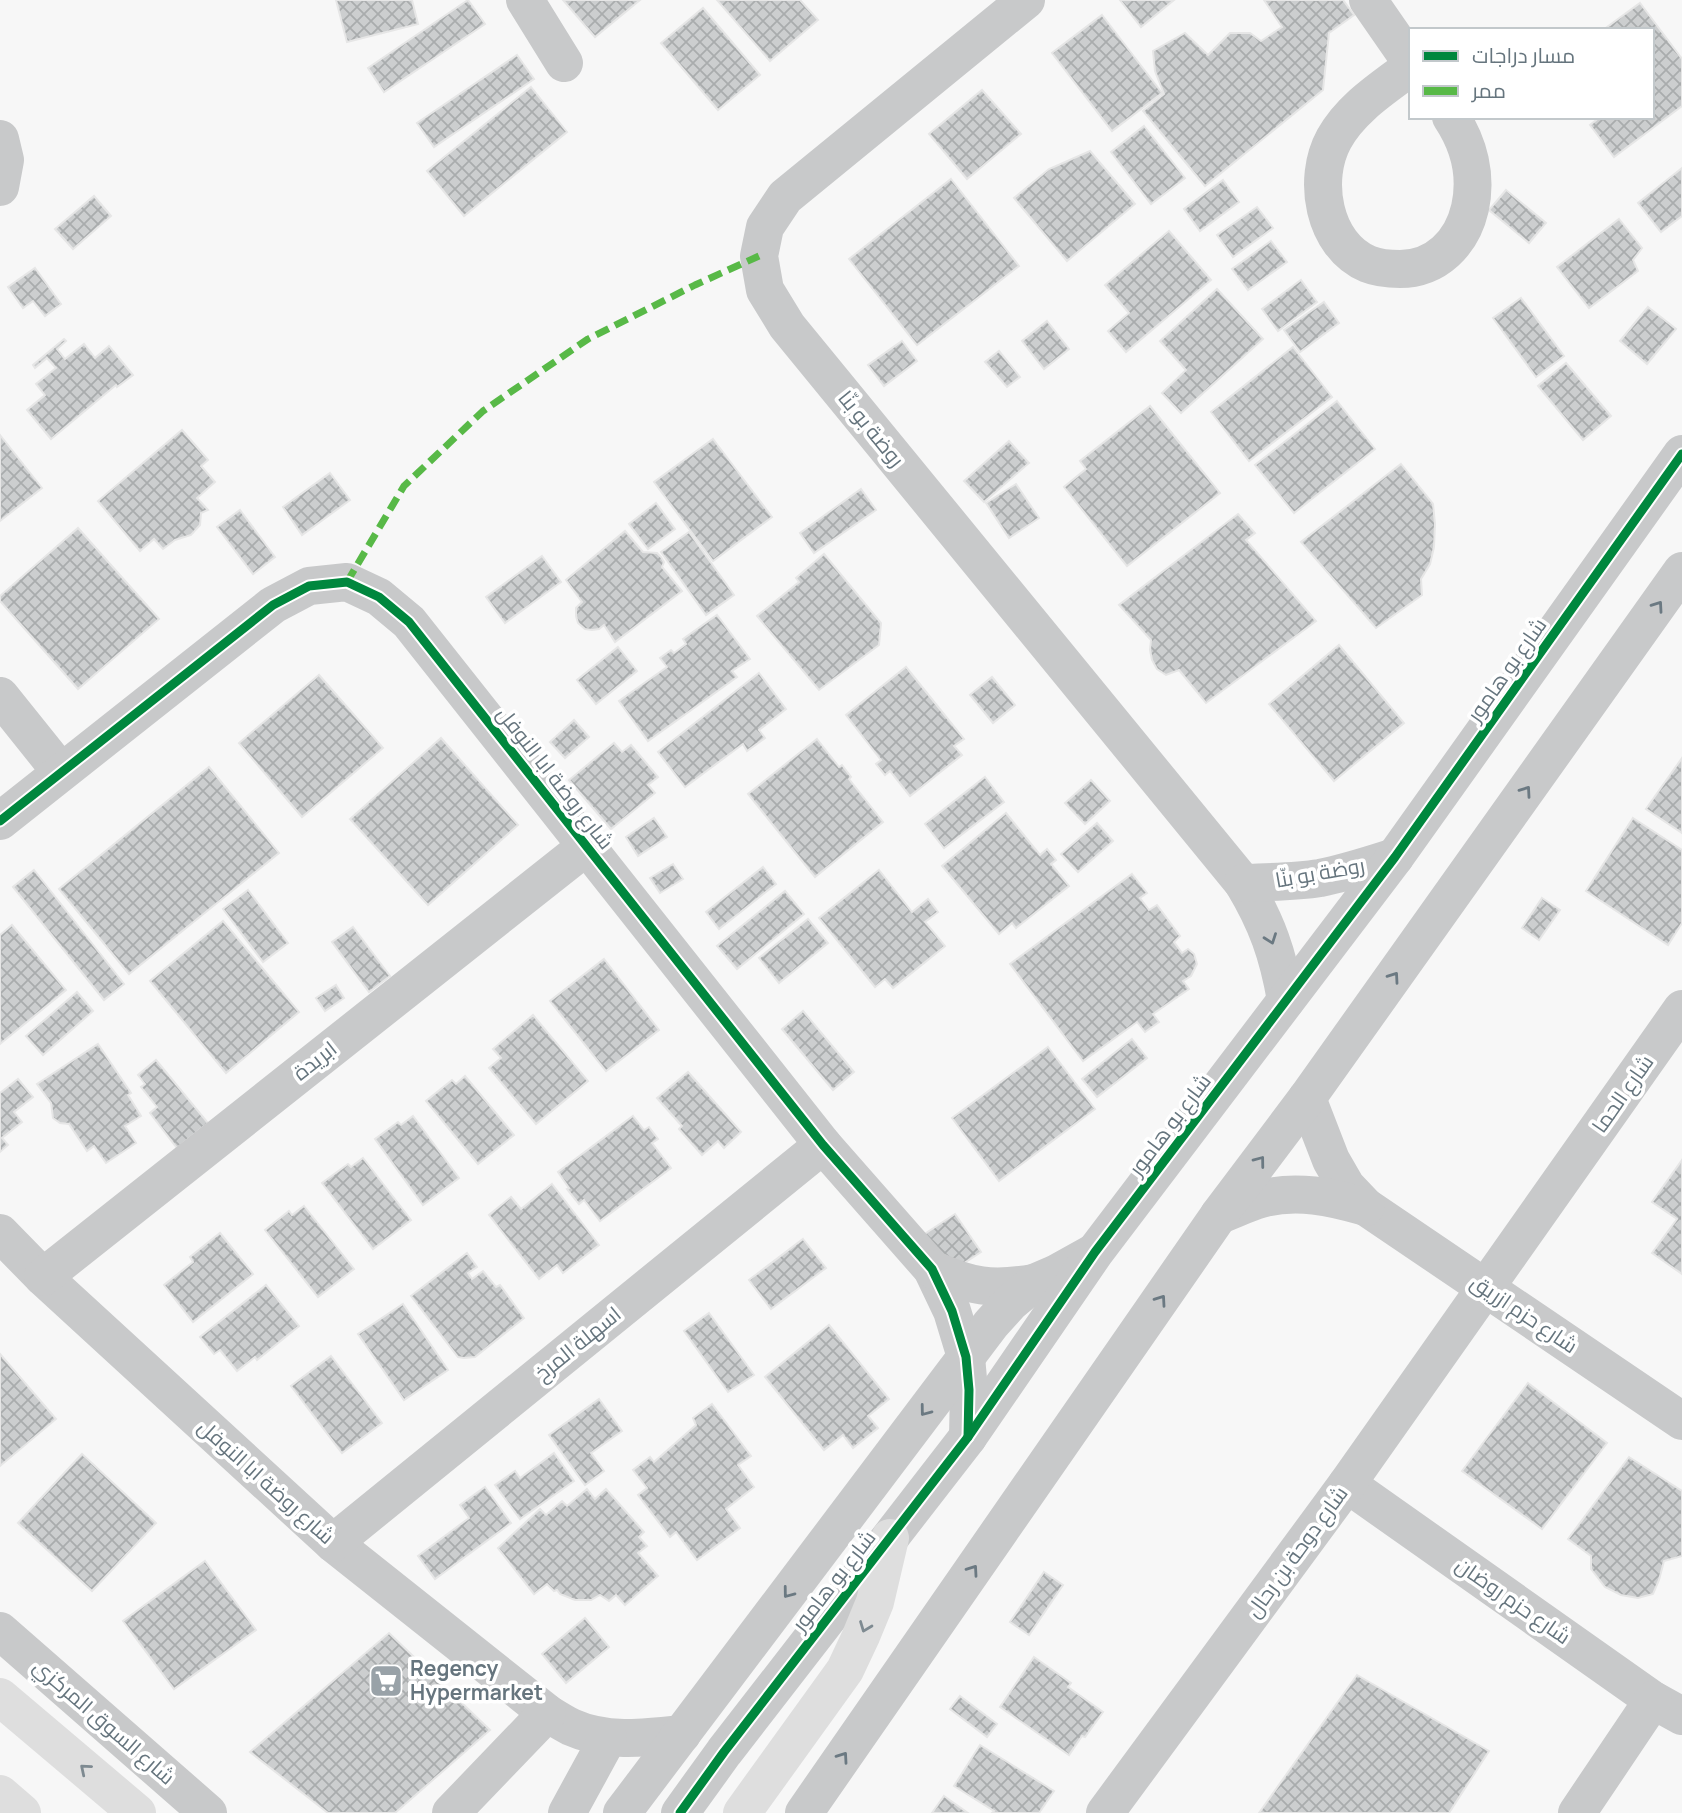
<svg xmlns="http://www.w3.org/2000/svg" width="1682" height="1813" viewBox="0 0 1682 1813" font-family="Manrope,Cairo,sans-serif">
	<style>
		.building { fill: url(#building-cross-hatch); stroke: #e6e6e6; stroke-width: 2 }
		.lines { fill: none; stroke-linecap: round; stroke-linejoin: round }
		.minor { stroke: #c8c9ca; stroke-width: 38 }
		.major { stroke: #dedede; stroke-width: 38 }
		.quiet { stroke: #58b947; stroke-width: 7; stroke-dasharray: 14 7; stroke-linecap: butt }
		.cycleway-casing { stroke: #fff; stroke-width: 13 }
		.cycleway { stroke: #00873e; stroke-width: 9 }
		.oneway { stroke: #6b7982 }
		.oneway2 { stroke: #7e8a91 }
		.labels { text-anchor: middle; stroke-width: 7; stroke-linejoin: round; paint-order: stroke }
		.street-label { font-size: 21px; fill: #66757e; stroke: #fff }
		.poi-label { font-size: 21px; font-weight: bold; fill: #66757e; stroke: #fff; text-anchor: start }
	</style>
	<defs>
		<pattern id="building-cross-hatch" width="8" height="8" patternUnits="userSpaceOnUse" patternTransform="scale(1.75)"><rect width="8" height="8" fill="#cccecf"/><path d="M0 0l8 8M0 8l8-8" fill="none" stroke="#a9acad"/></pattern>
	</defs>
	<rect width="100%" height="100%" fill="#f7f7f7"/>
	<!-- building -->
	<g class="building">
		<path d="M336,0H412L418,24L347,42Z"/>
		<path d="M468,0L485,24L384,92L368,68Z"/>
		<path d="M563,0H640L595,37Z"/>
		<path d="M717,0H800L818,20L770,61Z"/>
		<path d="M1120,0H1174L1141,27Z"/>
		<path d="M1264,0H1343L1354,15L1329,33L1323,90L1205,186L1143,111L1164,94L1155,71L1153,51L1185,33L1208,55L1230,33H1250L1261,41L1282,27Z"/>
		<path d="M1640,3L1682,59V106L1614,157L1590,125L1600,117H1652V30H1603Z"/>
		<path d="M703,8L760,75L718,110L661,43Z"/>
		<path d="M1102,15L1162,93L1112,131L1052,53Z"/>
		<path d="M517,55L534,79L434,147L417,123Z"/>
		<path d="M531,87L567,132L464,216L427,171Z"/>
		<path d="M982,90L1021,134L967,179L929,134Z"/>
		<path d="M1144,126L1185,178L1151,204L1111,152Z"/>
		<path d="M1090,151L1135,204L1067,261L1014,198L1049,169Z"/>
		<path d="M1682,168V216L1661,232L1638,203Z"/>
		<path d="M951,179L1019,266L917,345L849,259Z"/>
		<path d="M1223,180L1239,202L1200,231L1184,209Z"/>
		<path d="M1506,190L1546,223L1529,243L1489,210Z"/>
		<path d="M94,196L111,216L73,249L55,229Z"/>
		<path d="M1257,207L1273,228L1233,257L1217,235Z"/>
		<path d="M1619,219L1642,248L1633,260L1638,271L1589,308L1557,267Z"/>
		<path d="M1169,231L1211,280L1126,352L1108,331L1129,313L1105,285Z"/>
		<path d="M1271,241L1287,262L1248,290L1232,269Z"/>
		<path d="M35,268L61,304L45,316L33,301L23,308L8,287Z"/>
		<path d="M1301,280L1317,302L1278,331L1262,309Z"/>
		<path d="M1217,289L1263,339L1181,413L1162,393L1186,370L1160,341Z"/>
		<path d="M1521,298L1564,356L1536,377L1493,318Z"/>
		<path d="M1324,302L1339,323L1300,352L1284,330Z"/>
		<path d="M1648,307L1676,329L1647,364L1620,341Z"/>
		<path d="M1047,321L1069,349L1044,369L1022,341Z"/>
		<path d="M64,339L66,341L57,349L65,359L84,344L95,358L109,346L133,375L117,387L116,385L51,439L27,410L45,395L36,384L56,368L47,358L35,368L33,365Z"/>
		<path d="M902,341L917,361L884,386L868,365Z"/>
		<path d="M1293,347L1332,397L1249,461L1211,412Z"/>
		<path d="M999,351L1020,377L1007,387L985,362Z"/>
		<path d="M1566,363L1611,416L1583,440L1538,386Z"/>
		<path d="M1337,401L1375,449L1294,513L1255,465Z"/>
		<path d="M1150,406L1220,493L1127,566L1064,487L1086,469L1080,461Z"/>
		<path d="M182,430L208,460L201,466L215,482L197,498L208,510L201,513L200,525L191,535L175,540L163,549L154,539L140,551L98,501Z"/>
		<path d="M0,435L42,488L0,521Z"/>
		<path d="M713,439L772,517L713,561L654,482Z"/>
		<path d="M1009,441L1029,463L984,502L964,481Z"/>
		<path d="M1401,464L1433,504L1435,524L1434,547L1430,564L1421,579L1422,595L1376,628L1301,542Z"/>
		<path d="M330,473L350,500L302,535L283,507Z"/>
		<path d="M1016,484L1039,518L1009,538L986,503Z"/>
		<path d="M861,489L876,510L814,553L800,533Z"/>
		<path d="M656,503L675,529L648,549L629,524Z"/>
		<path d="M240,510L275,557L253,574L217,527Z"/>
		<path d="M1238,514L1255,533L1246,540L1316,621L1206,703L1179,670L1166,675L1157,669L1152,660L1150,650L1151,640L1119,605Z"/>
		<path d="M78,528L159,619L78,689L0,601V596Z"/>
		<path d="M625,531L643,552L657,553L661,557L664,562L662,567L682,591L615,642L604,625L599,629L592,630L585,629L578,623L576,616V608L582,602L566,580Z"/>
		<path d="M689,532L734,595L706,615L661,552Z"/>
		<path d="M824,554L881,623L879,645L819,690L757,616L799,582L796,578Z"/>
		<path d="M542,556L561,582L505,623L486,597Z"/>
		<path d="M717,615L750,659L732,671L737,677L648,741L619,701L667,667L660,658L671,650L674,653L686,644L683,639Z"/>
		<path d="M1339,645L1404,723L1334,781L1269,704Z"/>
		<path d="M618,647L637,671L596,704L577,680Z"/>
		<path d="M906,667L964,739L954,746L962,755L910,796L890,771L885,775L876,764L881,760L846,715Z"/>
		<path d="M759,673L786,709L759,730L765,738L747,751L743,744L685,787L658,752Z"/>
		<path d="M319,675L383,748L302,817L239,743Z"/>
		<path d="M992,677L1015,705L993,723L970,695Z"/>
		<path d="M574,720L589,737L565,758L550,742Z"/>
		<path d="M441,738L518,825L428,905L350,819Z"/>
		<path d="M817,739L839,767L842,765L851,777L849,779L883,822L815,877L748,794Z"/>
		<path d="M614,743L622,752L631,745L658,777L648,785L655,793L611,829L569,780Z"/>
		<path d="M1682,758V833L1646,809Z"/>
		<path d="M209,767L279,853L129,974L59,889Z"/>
		<path d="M985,777L1004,802L944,848L925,824Z"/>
		<path d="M1091,780L1110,801L1085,824L1065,803Z"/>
		<path d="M1006,813L1040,855L1047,849L1056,860L1051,864L1069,886L1016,928L1012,923L999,934L942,866Z"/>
		<path d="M654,818L667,837L638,856L626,837Z"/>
		<path d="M1633,818L1682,850V923L1668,945L1586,891Z"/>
		<path d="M1097,823L1113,841L1078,872L1061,854Z"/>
		<path d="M673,864L683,879L660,893L650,878Z"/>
		<path d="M763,867L776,884L719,929L706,912Z"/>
		<path d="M34,870L124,984L104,1000L13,887Z"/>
		<path d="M879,870L912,912L928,899L938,912L925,922L945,946L893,988L885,979L875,987L819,918Z"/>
		<path d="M1132,874L1147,893L1140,898L1149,910L1157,905L1180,936L1174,942L1182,953L1188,949L1194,954L1197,964L1191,976L1183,981L1189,989L1153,1014L1159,1022L1145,1032L1137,1022L1083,1061L1010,964Z"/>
		<path d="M248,890L288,943L263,962L223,909Z"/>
		<path d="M785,891L804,914L737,969L717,946Z"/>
		<path d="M1542,898L1560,910L1539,940L1522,928Z"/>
		<path d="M808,919L828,943L779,983L759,958Z"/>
		<path d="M223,921L299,1012L226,1073L150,981Z"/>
		<path d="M12,925L66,990L0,1044V935Z"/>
		<path d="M353,927L390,976L369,992L332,942Z"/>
		<path d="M604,959L659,1030L606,1071L550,1001Z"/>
		<path d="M336,985L344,998L325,1011L316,998Z"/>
		<path d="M77,992L93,1011L43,1055L26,1036Z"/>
		<path d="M803,1011L854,1072L833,1090L782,1029Z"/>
		<path d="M533,1015L588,1081L536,1124L489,1068L501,1058L493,1049Z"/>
		<path d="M1132,1039L1147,1058L1097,1097L1082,1079Z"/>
		<path d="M98,1044L131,1093L128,1095L141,1116L125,1126L136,1143L106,1163L94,1146L87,1151L69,1124L60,1123L53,1118L51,1103L37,1084Z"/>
		<path d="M1048,1047L1095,1109L999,1181L952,1118Z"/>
		<path d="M156,1060L208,1123L177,1148L150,1113L157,1107L141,1087L145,1084L138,1075Z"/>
		<path d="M688,1072L741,1132L724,1148L718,1141L702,1155L679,1129L682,1126L657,1098Z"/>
		<path d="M465,1076L514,1135L478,1164L426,1101L452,1080L456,1084Z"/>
		<path d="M18,1079L33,1097L14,1112L22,1122L2,1138L8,1145L0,1152V1093Z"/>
		<path d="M413,1116L459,1178L423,1205L375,1139L398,1122L401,1125Z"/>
		<path d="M633,1116L644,1130L649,1127L658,1139L652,1143L671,1168L600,1221L584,1200L579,1204L567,1189L569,1188L558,1172Z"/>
		<path d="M363,1158L411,1220L373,1249L322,1183L348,1164L351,1167Z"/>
		<path d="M1682,1160V1274L1652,1253L1677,1219L1652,1202Z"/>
		<path d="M552,1184L599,1245L563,1273L557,1265L539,1279L489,1215L511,1197L521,1209Z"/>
		<path d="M304,1206L354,1269L318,1297L265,1230L289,1211L292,1215Z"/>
		<path d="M955,1214L981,1252L949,1273L923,1235Z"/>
		<path d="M220,1233L253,1274L193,1322L164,1285L193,1262L190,1257Z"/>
		<path d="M803,1239L826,1268L771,1309L749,1280Z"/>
		<path d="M467,1253L477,1267L468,1273L472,1279L483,1271L496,1287L500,1285L524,1318L475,1357L464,1358L458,1357L411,1296Z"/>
		<path d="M266,1285L299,1326L257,1360L255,1357L237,1371L220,1350L214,1354L200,1337Z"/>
		<path d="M403,1304L448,1370L404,1400L358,1334Z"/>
		<path d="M709,1313L754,1375L728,1392L684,1331Z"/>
		<path d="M829,1325L889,1399L868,1416L878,1428L853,1448L843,1435L824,1450L765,1377Z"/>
		<path d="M0,1354L56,1419L0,1466Z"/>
		<path d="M331,1356L382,1423L342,1453L291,1386Z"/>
		<path d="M1528,1383L1607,1443L1542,1529L1462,1471Z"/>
		<path d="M599,1399L622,1431L591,1453L604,1471L585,1485L549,1435Z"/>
		<path d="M712,1404L751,1456L738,1465L754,1487L726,1509L740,1528L697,1560L676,1532L670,1537L638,1495L647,1488L633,1470L650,1457L654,1462L696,1425L693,1418Z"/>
		<path d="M554,1453L574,1481L520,1519L495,1485L515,1471L520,1478Z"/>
		<path d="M82,1454L156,1523L92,1591L18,1523Z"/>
		<path d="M1629,1457L1682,1491V1556L1664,1561L1659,1580L1653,1594L1638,1598L1621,1595L1605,1587L1591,1569V1556L1568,1539Z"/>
		<path d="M485,1487L511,1523L435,1579L418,1556L469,1518L460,1505Z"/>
		<path d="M587,1489L595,1499L606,1489L644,1532L639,1537L647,1546L638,1553L658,1576L625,1605L616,1595L609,1601L600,1595L591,1600H575L560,1594L557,1590L554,1591L547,1584L534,1594L498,1548L540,1509L546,1515L562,1501L567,1506Z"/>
		<path d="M205,1561L256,1630L174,1689L123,1621Z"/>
		<path d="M1044,1572L1063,1585L1029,1635L1010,1622Z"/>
		<path d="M585,1618L609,1647L566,1683L542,1654Z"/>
		<path d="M389,1633L490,1730L395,1813H328L250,1752Z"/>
		<path d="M1034,1657L1071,1683L1068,1687L1103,1712L1085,1737L1082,1736L1069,1755L1000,1707Z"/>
		<path d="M1357,1675L1489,1751L1449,1813H1259Z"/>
		<path d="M960,1696L997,1724L987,1737L950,1709Z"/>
		<path d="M980,1745L1054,1791L1039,1813H992L994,1811L954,1786Z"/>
		<path d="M944,1796L968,1813H932Z"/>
	</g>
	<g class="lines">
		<!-- minor -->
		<g class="minor">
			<path d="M525,0L564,63"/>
			<path d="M1026,0L785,197L765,227L759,256L765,290L787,326L1243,883C1267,923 1278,954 1286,1000"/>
			<path d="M1368,0L1411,62"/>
			<path d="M1411,67C1383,88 1351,108 1334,139C1312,179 1323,245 1368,264C1378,268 1389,269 1400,269C1436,269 1462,243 1470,208C1477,176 1469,144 1451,117"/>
			<path d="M0,139L5,160L0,187"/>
			<path d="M0,696L61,772"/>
			<path d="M0,821L273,605L309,586L347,582L379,597L409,622L823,1145L932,1269L952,1311L966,1357L969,1390L968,1437"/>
			<path d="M1243,883C1269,882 1295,882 1320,878C1346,873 1370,865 1395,857"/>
			<path d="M1307,1098L1331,1160L1346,1186L1366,1207L1682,1421"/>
			<path d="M1219,1215C1233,1210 1247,1203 1261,1199C1296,1189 1332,1197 1366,1207"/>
			<path d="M0,1233L43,1277L333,1543L547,1713C555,1718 563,1723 571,1727C606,1743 645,1738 682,1734"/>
			<path d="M932,1269C970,1287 992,1290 1034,1283"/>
			<path d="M43,1277L587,846"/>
			<path d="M1347,1484L1653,1700L1682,1716"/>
			<path d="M333,1543L823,1145"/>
			<path d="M0,1631L208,1813"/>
			<path d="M451,1813L547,1713"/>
			<path d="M567,1813L608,1738"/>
			<path d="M622,1813L991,1324L1010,1303L1034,1283L1055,1274L1091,1254"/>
			<path d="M680,1813L724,1752L968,1437L1095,1252L1395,857L1682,454"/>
			<path d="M804,1813L1219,1215L1307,1098L1682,571"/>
			<path d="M1105,1813L1347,1484L1682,1009"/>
			<path d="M1577,1813L1653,1700"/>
		</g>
		<!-- major -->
		<g class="major">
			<path d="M0,1697L137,1813"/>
			<path d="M0,1794L22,1813"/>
			<path d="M742,1813L845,1670L861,1636L875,1602L890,1538"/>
		</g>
		<!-- quiet -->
		<path class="quiet" d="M347,582L404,486L483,411L588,339L695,285L759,256"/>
		<defs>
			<g id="cycleway">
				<path d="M0,821L273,605L309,586L347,582L379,597L409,622L823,1145L932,1269L952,1311L966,1357L969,1390L968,1437"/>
				<path d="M680,1813L724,1752L968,1437L1095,1252L1395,857L1682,454"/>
			</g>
		</defs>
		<!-- cycleway casing -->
		<use href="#cycleway" class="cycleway-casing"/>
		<!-- cycleway -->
		<use href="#cycleway" class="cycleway"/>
	</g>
	<!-- one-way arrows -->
	<defs><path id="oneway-chevron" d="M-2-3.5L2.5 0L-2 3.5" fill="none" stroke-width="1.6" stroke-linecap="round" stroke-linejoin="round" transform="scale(1.75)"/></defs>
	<g class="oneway">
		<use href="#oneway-chevron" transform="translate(1658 606) rotate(-55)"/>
		<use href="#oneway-chevron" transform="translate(1526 791) rotate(-55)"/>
		<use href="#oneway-chevron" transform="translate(1271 939) rotate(70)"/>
		<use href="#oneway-chevron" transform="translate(1394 977) rotate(-55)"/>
		<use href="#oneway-chevron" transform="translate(1260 1161) rotate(-53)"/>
		<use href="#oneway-chevron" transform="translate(1161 1300) rotate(-55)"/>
		<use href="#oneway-chevron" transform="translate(925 1411) rotate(127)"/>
		<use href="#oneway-chevron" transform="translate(973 1570) rotate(-55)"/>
		<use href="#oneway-chevron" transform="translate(788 1593) rotate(127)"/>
		<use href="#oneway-chevron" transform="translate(843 1757) rotate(-55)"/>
	</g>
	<g class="oneway2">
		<use href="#oneway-chevron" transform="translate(865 1627) rotate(111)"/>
		<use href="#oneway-chevron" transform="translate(85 1769) rotate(-140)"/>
	</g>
	<!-- icons -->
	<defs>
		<symbol id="supermarket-square" viewBox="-11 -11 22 22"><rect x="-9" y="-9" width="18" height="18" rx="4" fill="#99a2a8" stroke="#fff"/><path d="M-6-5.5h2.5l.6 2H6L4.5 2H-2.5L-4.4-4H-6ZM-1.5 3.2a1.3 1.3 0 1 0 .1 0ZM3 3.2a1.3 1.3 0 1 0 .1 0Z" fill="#fff"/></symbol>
	</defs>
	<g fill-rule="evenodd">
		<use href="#supermarket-square" x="367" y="1662" width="38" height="38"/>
	</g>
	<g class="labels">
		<!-- street labels -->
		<g class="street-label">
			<text transform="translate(871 429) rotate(51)" y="7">روضة بو بنّا</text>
			<text transform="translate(1507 670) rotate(-55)" y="7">شارع بو هامور</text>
			<text transform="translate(555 778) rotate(52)" y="7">شارع روضة ابا النوفل</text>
			<text transform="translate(1320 873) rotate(-10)" y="7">روضة بو بنّا</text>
			<text transform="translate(315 1061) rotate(-38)" y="7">ابريدة</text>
			<text transform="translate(1623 1094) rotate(-55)" y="7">شارع الحما</text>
			<text transform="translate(1170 1125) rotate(-53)" y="7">شارع بو هامور</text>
			<text transform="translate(1524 1314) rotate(34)" y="7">شارع حزم ازريق</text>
			<text transform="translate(578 1344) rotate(-39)" y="7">اسهلة المرخ</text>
			<text transform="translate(266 1482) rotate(42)" y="7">شارع روضة ابا النوفل</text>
			<text transform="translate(1297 1552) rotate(-54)" y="7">شارع دوحة بن رحال</text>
			<text transform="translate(834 1581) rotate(-52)" y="7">شارع بو هامور</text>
			<text transform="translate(1513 1601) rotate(35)" y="7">شارع حزم روضان</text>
			<text transform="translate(104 1722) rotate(41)" y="7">شارع السوق المركزي</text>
		</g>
		<!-- poi labels -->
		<g class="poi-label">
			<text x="410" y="1676">Regency<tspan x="410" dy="24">Hypermarket</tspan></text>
		</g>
	</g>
	<!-- legend -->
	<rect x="1409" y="28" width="245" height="91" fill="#ffffff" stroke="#c2c8cb" stroke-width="2"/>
	<rect x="1423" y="51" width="35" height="10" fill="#00873e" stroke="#c2c8cb" stroke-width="2"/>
	<text x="1472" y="63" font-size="21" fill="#66757e">مسار دراجات</text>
	<rect x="1423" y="86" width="35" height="10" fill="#58b947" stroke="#c2c8cb" stroke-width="2"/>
	<text x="1472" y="98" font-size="21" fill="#66757e">ممر</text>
</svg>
